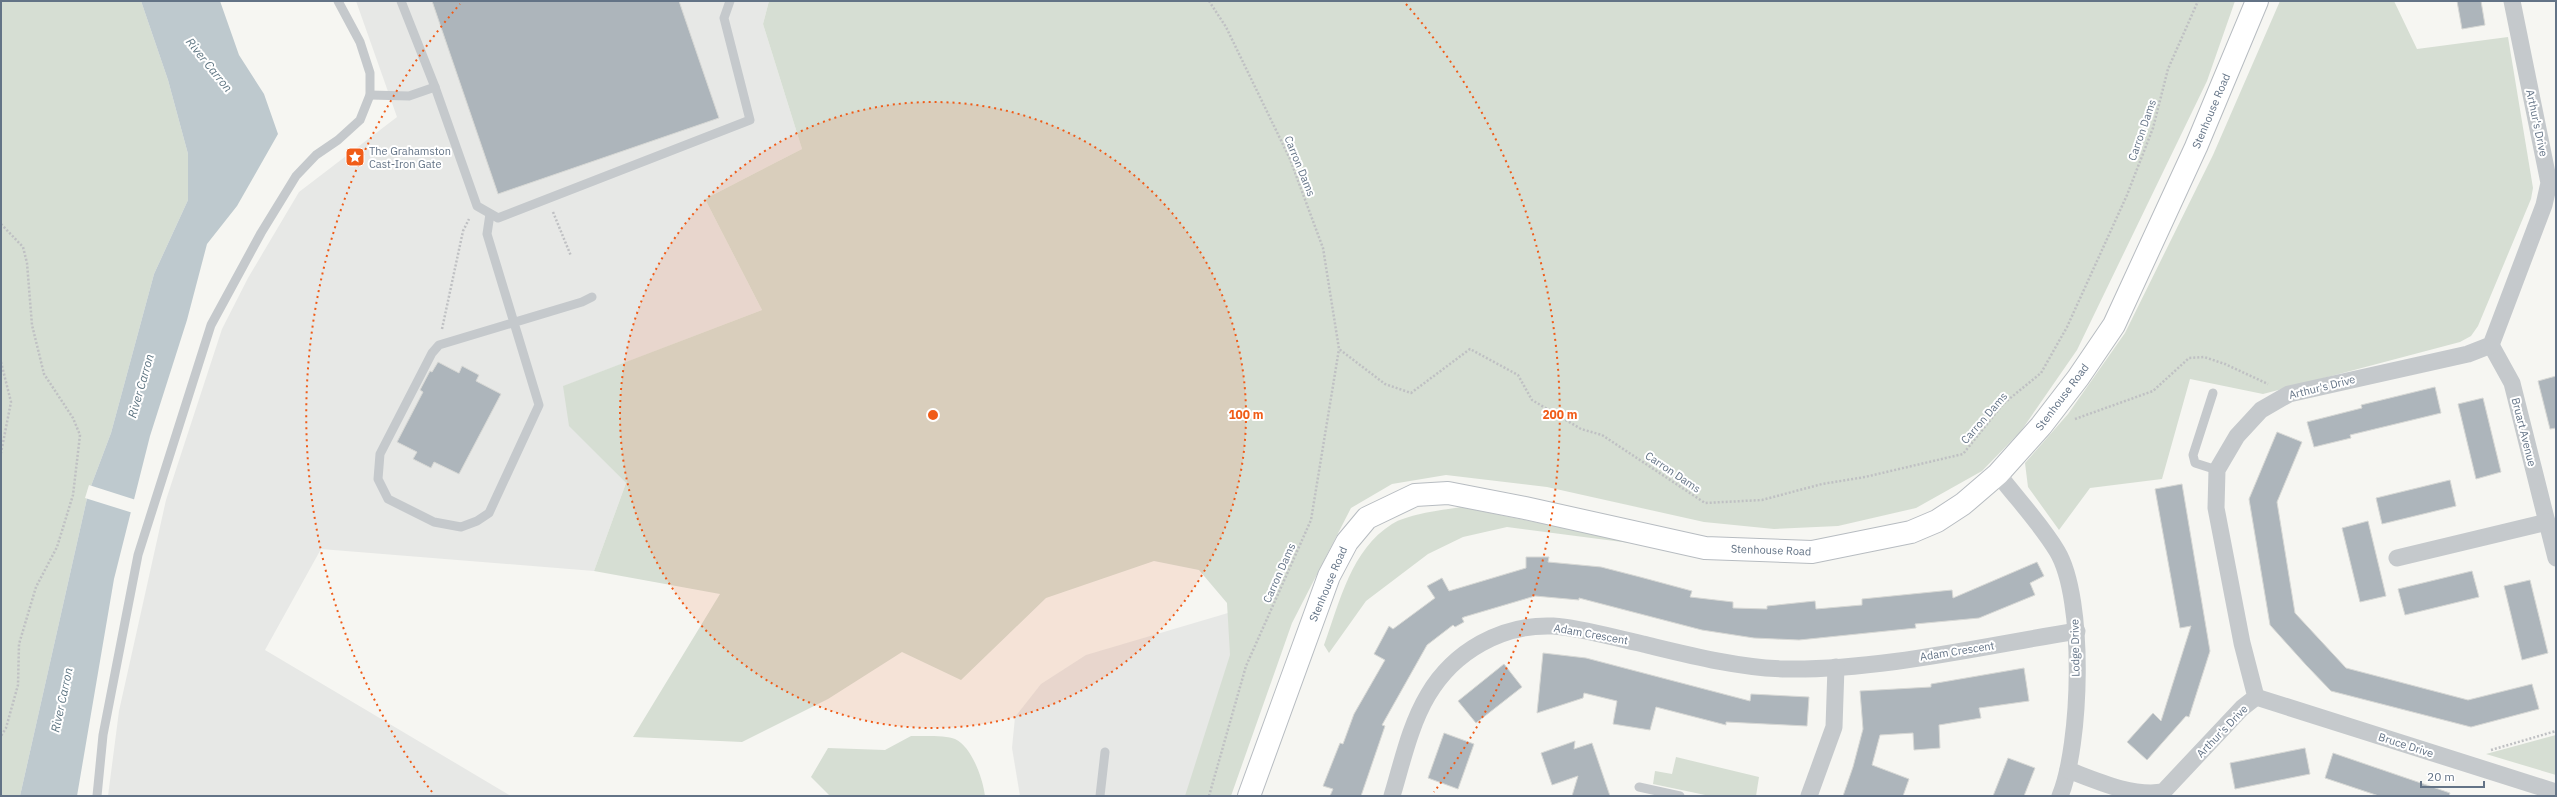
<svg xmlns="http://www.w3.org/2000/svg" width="2557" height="797" viewBox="0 0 2557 797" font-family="'IBM Plex Sans',sans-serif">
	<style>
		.built { fill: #e7e8e6 }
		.green { fill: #d6ded3 }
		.water { fill: #bec9ce }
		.pier { fill: #f6f6f2 }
		.building { fill: #adb5bb; stroke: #d7d8d5 }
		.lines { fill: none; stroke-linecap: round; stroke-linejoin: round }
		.secondary-casing { stroke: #b7bcc1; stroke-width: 24 }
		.path { stroke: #bfc0c3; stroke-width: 2.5; stroke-dasharray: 2 2; stroke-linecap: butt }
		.lane { stroke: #c5c9cc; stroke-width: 9 }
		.street { stroke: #c5c9cc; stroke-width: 17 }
		.secondary { stroke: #fff; stroke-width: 22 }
		.ring { fill: none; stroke: #f05c18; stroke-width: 2; stroke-dasharray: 2 4 }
		.labels { text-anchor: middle; stroke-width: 4; stroke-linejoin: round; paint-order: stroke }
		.street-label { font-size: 11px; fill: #637386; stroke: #fff }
		.poi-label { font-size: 11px; fill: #637386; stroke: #fff; text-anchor: start }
		.water-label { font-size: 12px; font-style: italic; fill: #5f7683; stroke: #fff }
		.centre { fill: #f05c18; stroke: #fff; stroke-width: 2 }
		.ring-label { font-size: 12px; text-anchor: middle; font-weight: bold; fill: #f05c18; stroke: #fff; stroke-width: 4; stroke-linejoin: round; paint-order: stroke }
	</style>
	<rect width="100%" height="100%" fill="#f6f6f2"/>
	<!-- built -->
	<g class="built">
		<path d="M356,1H769L763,24L802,149L705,199L762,310L564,386L570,426L626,483L594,571L321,549L265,650L511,796H108L119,711L166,500L222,329L248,278L299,192L397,117Z"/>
		<path d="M1255,605L1193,796H1020L1012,748L1015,717L1041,684L1086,655Z"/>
	</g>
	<!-- green -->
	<g class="green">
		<path d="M1,1H141L168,80L188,154V200L154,274L111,433L88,494L20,796H1Z"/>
		<path d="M769,1H2235L2207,81L2077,350L2021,431L1982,471L1916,508L1838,526L1774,529L1704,522L1547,487L1446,475L1392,484L1351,508L1292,623L1231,796H1185L1230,655L1227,603L1199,570L1154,561L1046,598L961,680L902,652L828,699L742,742L633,737L720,594L594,571L626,483L569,426L563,386L762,310L705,199L802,149L763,24Z"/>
		<path d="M2280,1H2394L2417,49L2508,37L2533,188L2531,199L2478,326L2471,336L2460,342L2263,394L2190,379L2162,479L2090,488L2059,530L2028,487L2025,463L2068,414L2125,333L2213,155Z"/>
		<path d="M1461,507L1653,546L1507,527L1463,537L1428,554L1366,601L1329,653L1324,645C1340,601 1351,550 1392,524C1408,514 1442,510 1461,507Z"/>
		<path d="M2556,735V775L2486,754Z"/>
		<path d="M911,736C922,736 947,735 955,739C972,747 983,779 985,796H830L811,777L828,748L885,750Z"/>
		<path d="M1676,757L1759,777L1756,796H1710L1653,784L1655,771L1672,774Z"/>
	</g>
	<!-- water -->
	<path class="water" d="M141,1H220L239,55L264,94L278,134L237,206L207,244L187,320L150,436L114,579L77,796H20L88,494L111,433L154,274L188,200V154L168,80Z"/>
	<!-- pier -->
	<path class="pier" d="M89,485L136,500L133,513L85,498Z"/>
	<!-- building -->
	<g class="building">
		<path d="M432,1H679L719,118L498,194Z"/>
		<path d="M2457,1H2481L2485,25L2462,29Z"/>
		<path d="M438,362L459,373L462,366L479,375L476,381L501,394L459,474L434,462L431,468L413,459L417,452L397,442L423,392L420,390L430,371L432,372Z"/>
		<path d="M2556,376V428L2550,429L2538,381Z"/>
		<path d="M2435,387L2441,413L2350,435L2351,438L2314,447L2307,422L2362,408L2361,405Z"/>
		<path d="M2483,398L2501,472L2476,479L2458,404Z"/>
		<path d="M2277,432L2302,442L2277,502L2295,613L2346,668L2468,700L2532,684L2539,709L2471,727L2331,691L2306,665L2270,625L2249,499Z"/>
		<path d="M2450,480L2456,506L2382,524L2376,498Z"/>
		<path d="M2182,484L2210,651L2189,717L2186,716L2147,760L2127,742L2153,713L2161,721L2191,626L2180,628L2155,489Z"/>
		<path d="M2368,521L2386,596L2360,602L2342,528Z"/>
		<path d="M1526,557H1549L1548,562L1601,567L1640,577L1692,591L1690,597L1733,602V608L1767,609V606L1815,601L1816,609L1862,605V599L1952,590L1953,598L2037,562L2044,576L2030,583L2035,595L1979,618L1915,624L1916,628L1799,640L1754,638L1702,630L1579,598V600L1535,596L1464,617L1462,618L1464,622L1455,627L1453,625L1427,645L1382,725L1385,726L1361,796H1330L1333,789L1323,786L1340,743L1343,744L1354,714L1385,660L1374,654L1389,626L1393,629L1435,598L1427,586L1442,578L1449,591L1526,568Z"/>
		<path d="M2472,571L2479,597L2405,615L2398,589Z"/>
		<path d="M2530,580L2548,653L2522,660L2504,586Z"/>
		<path d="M1543,653L1586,658L1750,701L1751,694L1809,697L1807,726L1726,722V725L1656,707L1650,730L1613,724L1617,701L1584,693L1583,698L1537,713Z"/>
		<path d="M1504,664L1522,687L1476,723L1458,701Z"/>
		<path d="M2024,668L2029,701L1979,708L1981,718L1939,725L1940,748L1914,750L1913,733L1880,735L1872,765L1909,779L1903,796H1843L1853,767L1863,729L1860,691L1931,687V684Z"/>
		<path d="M1444,733L1474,744L1458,789L1428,778Z"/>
		<path d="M1575,741L1574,749L1592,743L1610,796H1572L1578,776L1552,785L1541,753Z"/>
		<path d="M2305,748L2310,774L2235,789L2230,763Z"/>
		<path d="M2333,753L2450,793L2449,796H2379L2325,778Z"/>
		<path d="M2008,758L2035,768L2024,796H1993Z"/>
	</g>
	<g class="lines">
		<defs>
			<path id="secondary" d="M1249,796L1329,576L1347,542L1367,518L1415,495L1448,493L1525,508L1705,548L1812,552L1911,532L1937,521L1963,504L1998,474L2041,426L2078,378L2114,325L2196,147L2257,1"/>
		</defs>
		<!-- secondary casing -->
		<use href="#secondary" class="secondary-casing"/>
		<!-- path -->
		<g class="path">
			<path d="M1209,1L1226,27L1290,159L1323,248L1339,349L1385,384L1411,393L1470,349L1518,375L1532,400L1581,429L1602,435L1705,503L1762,500L1822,484L1865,477L1963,454L2003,404L2041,373L2067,327L2127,195L2153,128L2168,69L2198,1"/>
			<path d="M553,212L571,256"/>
			<path d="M1,224L23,247L27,263L32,325L44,374L73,418L80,435L73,495L57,547L36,587L19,644L18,685L6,728L1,736"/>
			<path d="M442,329L463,231L469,219"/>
			<path d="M1,362L11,402L1,453"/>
			<path d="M2075,419L2153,391L2189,358L2204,357L2225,364L2268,384"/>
			<path d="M2491,750L2556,731"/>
			<path d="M1209,796L1246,666L1311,520L1339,349"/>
		</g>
		<!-- lane -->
		<g class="lane">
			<path d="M401,1L435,87"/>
			<path d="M370,95L409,96L435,87L477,206L498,218L750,120L724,18L730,1"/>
			<path d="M490,214L487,234L539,405L489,513L477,521L461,527L434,522L388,499L378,479L380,454L432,353L439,345L582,302L592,297"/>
			<path d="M2213,393L2193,455L2195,463L2217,470"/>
			<path d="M1639,787L1680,796"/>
			<path d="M97,796L103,735L138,555L211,325L261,233L296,176L316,155L338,140L360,120L370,95V73L360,42L338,1"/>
			<path d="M1100,796L1105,752"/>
		</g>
		<!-- street -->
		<g class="street">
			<path d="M2491,345L2512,383L2556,558"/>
			<path d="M1998,474C2017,499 2041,524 2057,551C2086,599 2081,745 2060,796"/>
			<path d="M2397,558L2547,522"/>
			<path d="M2256,697L2556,792"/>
			<path d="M2068,770C2097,781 2132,797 2163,792L2242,708L2256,697L2242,643L2216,508L2217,470L2237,436L2261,410L2289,394L2468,354L2491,345L2544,205L2549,183L2512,1"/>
			<path d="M1392,796C1402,763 1410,725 1428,695C1454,651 1502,624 1553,626C1583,628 1614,638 1643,644C1689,655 1735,667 1783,669C1877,671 1984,646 2077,631"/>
			<path d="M1809,796L1834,727L1836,667"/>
		</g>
		<!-- secondary -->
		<use href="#secondary" class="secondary"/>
	</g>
	<!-- distance rings -->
	<circle cx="933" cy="415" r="313" fill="#f05c18" fill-opacity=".12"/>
	<g class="ring">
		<circle cx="933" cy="415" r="313"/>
		<path d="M432 792A627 627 0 0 1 460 4M1406 4A627 627 0 0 1 1434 792"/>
	</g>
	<!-- icons -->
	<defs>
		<symbol id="sight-square" viewBox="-11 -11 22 22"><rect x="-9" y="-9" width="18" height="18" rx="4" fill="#f05c18" stroke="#fff"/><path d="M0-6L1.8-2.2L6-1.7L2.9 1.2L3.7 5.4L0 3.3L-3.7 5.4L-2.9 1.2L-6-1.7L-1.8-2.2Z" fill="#fff"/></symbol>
	</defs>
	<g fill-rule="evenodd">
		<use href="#sight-square" x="344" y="146" width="22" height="22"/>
	</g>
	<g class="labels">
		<!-- street labels -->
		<g class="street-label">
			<text transform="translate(2211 111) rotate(-67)" y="4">Stenhouse Road</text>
			<text transform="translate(2537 123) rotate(78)" y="4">Arthur's Drive</text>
			<text transform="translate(2142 130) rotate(-71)" y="4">Carron Dams</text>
			<text transform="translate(1300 166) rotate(68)" y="4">Carron Dams</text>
			<text transform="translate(2322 387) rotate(-14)" y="4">Arthur's Drive</text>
			<text transform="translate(2062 397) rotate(-53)" y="4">Stenhouse Road</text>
			<text transform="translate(1984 418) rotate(-49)" y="4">Carron Dams</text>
			<text transform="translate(2524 432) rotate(76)" y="4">Bruart Avenue</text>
			<text transform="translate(1673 472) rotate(34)" y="4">Carron Dams</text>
			<text transform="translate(1771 550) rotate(2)" y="4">Stenhouse Road</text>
			<text transform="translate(1279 573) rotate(-66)" y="4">Carron Dams</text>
			<text transform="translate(1328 584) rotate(-67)" y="4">Stenhouse Road</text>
			<text transform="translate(1591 634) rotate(10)" y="4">Adam Crescent</text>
			<text transform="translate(2075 648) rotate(-91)" y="4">Lodge Drive</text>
			<text transform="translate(1957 651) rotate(-9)" y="4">Adam Crescent</text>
			<text transform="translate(2222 731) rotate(-46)" y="4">Arthur's Drive</text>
			<text transform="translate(2406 745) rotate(18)" y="4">Bruce Drive</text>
		</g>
		<!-- poi labels -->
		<g class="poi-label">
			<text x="369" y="155">The Grahamston<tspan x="369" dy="13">Cast-Iron Gate</tspan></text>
		</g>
		<!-- water labels -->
		<g class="water-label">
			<text transform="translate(209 65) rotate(51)" y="4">River Carron</text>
			<text transform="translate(141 386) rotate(-74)" y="4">River Carron</text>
			<text transform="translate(62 700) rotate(-78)" y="4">River Carron</text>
		</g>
	</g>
	<circle cx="933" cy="415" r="6" class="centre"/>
	<g class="ring-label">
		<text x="1246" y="419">100 m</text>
		<text x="1560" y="419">200 m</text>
	</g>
	<!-- border -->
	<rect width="2557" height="797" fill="none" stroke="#637386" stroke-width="4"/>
	<!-- scale -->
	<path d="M2421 781v6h63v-6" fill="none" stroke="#637386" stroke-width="2"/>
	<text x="2427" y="781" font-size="12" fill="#637386" stroke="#ffffff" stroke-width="3" paint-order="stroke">20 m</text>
</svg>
